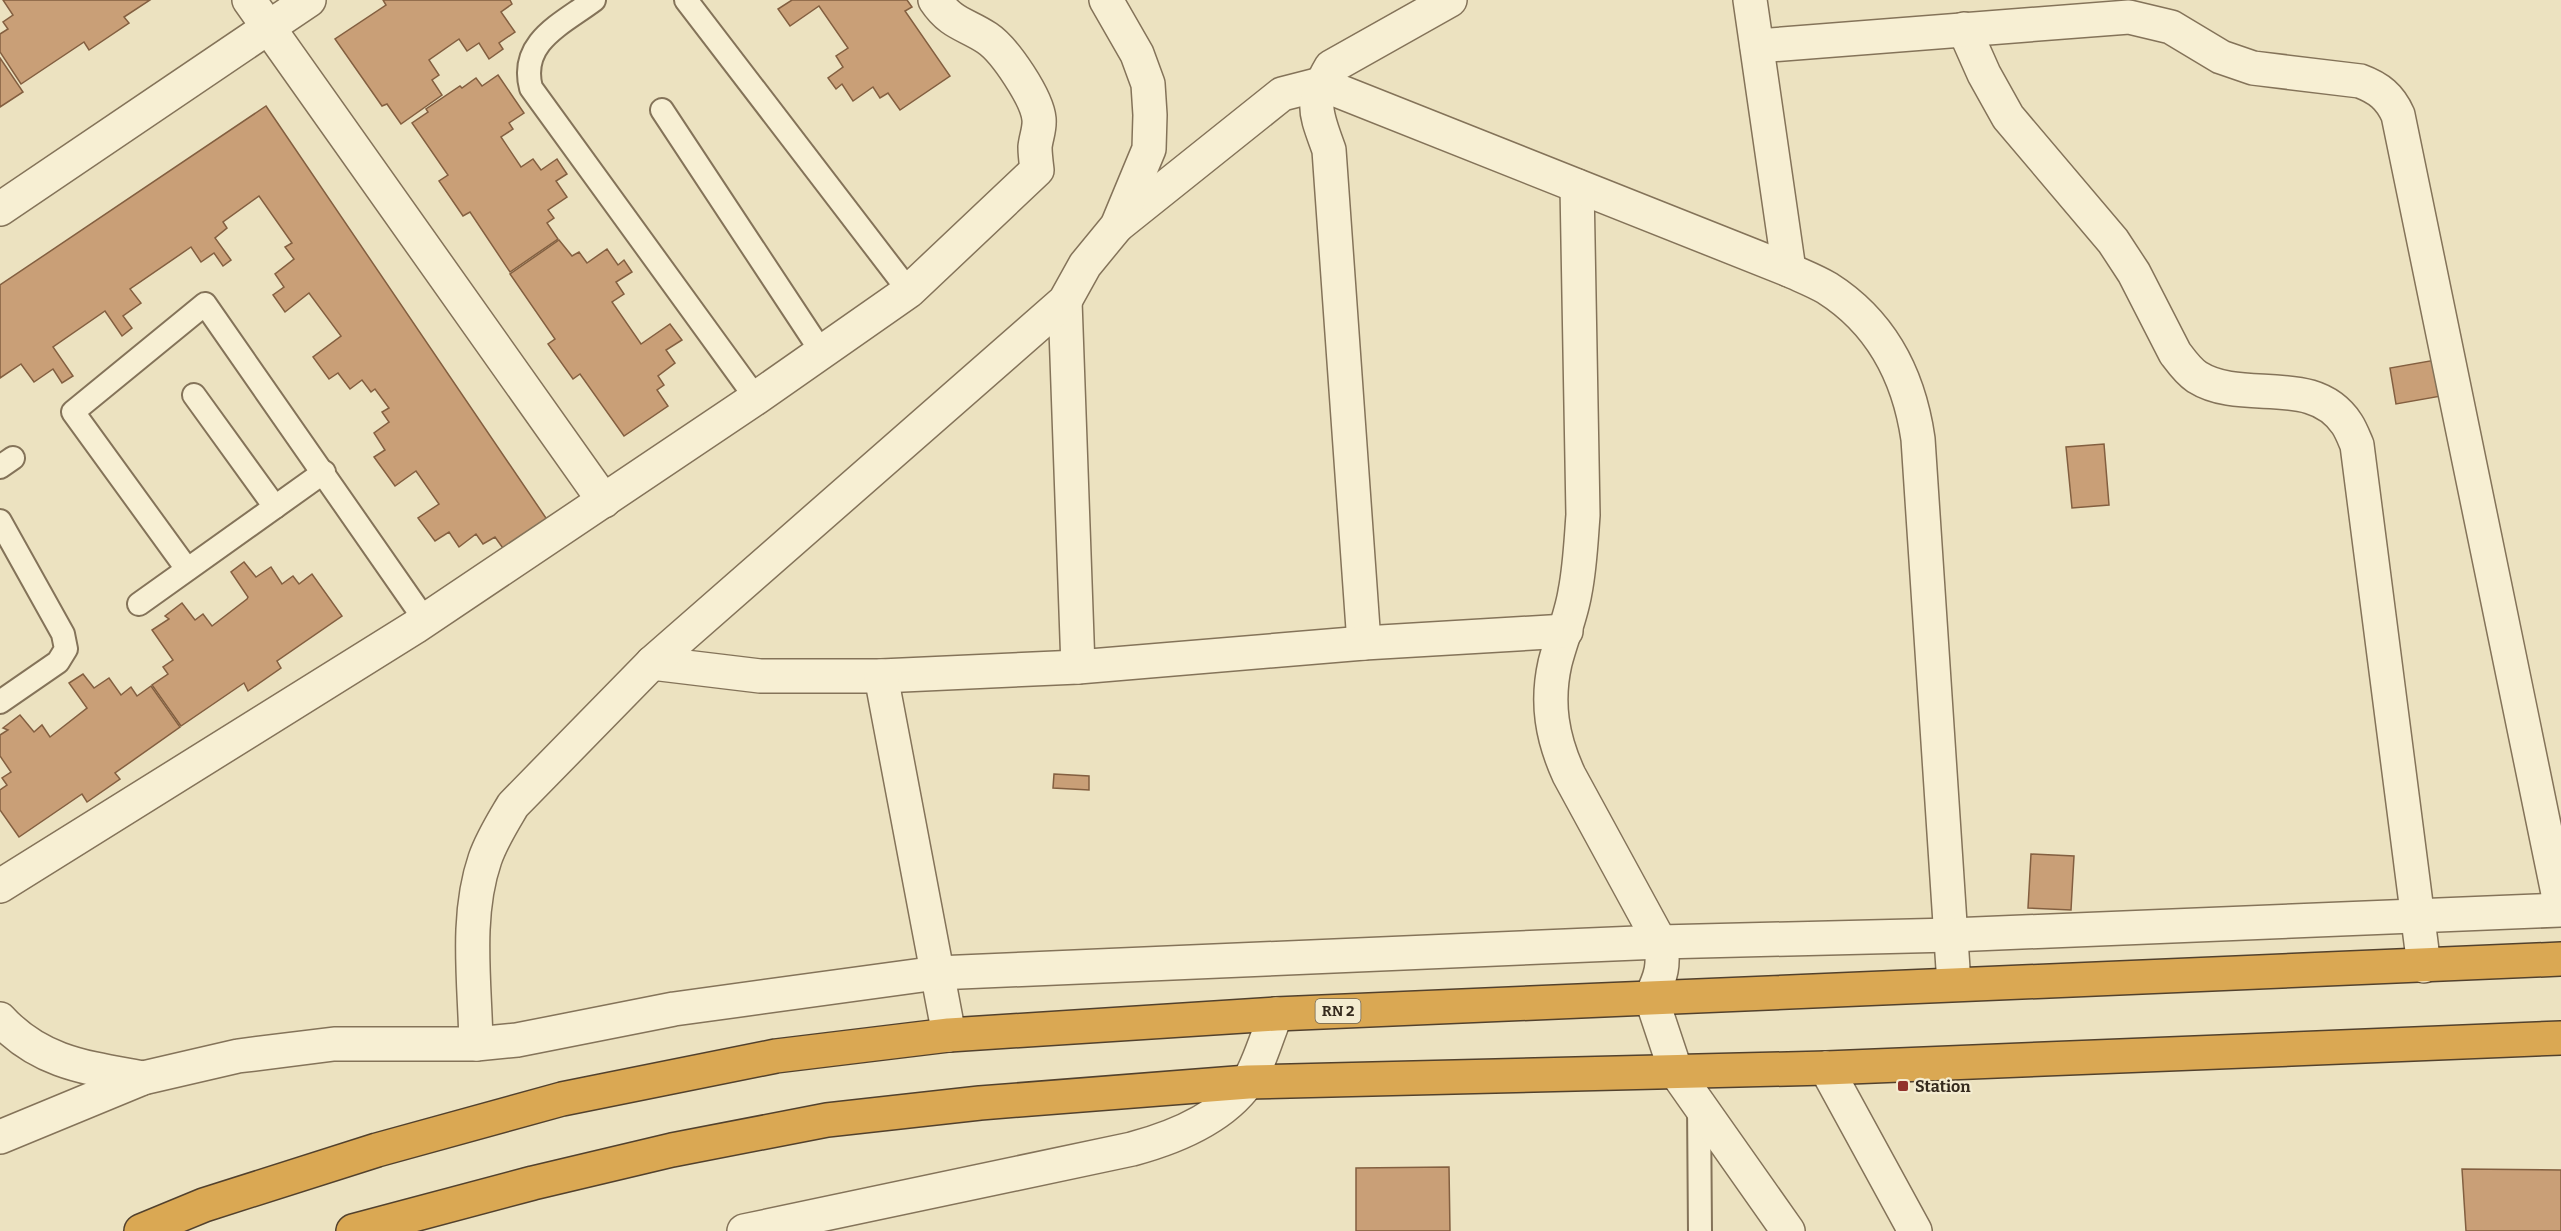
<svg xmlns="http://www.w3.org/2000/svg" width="2561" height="1231" viewBox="0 0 2561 1231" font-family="Bitter,serif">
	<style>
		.building { fill: #c99f77; stroke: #835f40; stroke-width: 1.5 }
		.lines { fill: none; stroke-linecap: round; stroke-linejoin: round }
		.lane-casing { stroke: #847359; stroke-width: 26 }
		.street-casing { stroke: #847359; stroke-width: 36 }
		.highway-casing { stroke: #52412d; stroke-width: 36 }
		.lane { stroke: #f7efd3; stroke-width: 22 }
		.street { stroke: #f7efd3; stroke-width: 33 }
		.highway { stroke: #daa853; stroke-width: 33 }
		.poi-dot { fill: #91322b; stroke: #f4ecd0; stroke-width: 2 }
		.labels { text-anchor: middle; stroke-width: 4.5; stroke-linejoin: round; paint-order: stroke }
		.shield { fill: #f4ecd0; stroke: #6e6453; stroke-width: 1.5 }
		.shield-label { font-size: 15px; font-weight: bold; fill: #352a1d }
		.poi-label { font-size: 16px; font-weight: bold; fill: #352a1d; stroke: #f4ecd0; text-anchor: start }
	</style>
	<rect width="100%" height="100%" fill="#ece2c0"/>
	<!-- building -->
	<g class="building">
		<path d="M3,0H150L124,17L129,23L89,50L84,42L21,84L0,52V34L8,29L3,22L13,15Z"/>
		<path d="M383,0H510L512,4L501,12L515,32L499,43L503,49L489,59L479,43L467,51L459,39L429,60L439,75L432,80L442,95L401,124L387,104L382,106L335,39L386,5Z"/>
		<path d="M792,0H907L912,7L905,11L950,76L900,110L888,93L880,98L873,87L853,101L842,84L836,89L828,78L843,67L836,56L848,48L819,6L790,26L778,9Z"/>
		<path d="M0,58L23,92L0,107Z"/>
		<path d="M498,75L524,113L509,123L513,129L501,137L521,167L533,159L541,170L557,159L567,174L556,181L567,197L548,210L554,218L547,223L558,239L510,272L470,212L463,216L439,181L448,175L412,123L428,112L426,109L460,86L462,88L476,78L482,86Z"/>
		<path d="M266,106L548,521L505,551L495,537L483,544L476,534L459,547L449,532L435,541L418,518L439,504L416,471L395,486L374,457L385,450L374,433L389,422L382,412L389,408L375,389L371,392L362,380L350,389L338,373L329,379L313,357L341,336L309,293L285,312L273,295L284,287L275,274L294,259L285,247L292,243L259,196L223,222L227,228L215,238L231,260L223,266L214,253L201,262L191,247L130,289L141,303L123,316L132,328L122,336L105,311L53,347L73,376L62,383L53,369L34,382L21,364L0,378V285Z"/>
		<path d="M559,240L572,256L579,252L587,263L607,249L618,265L624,260L632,272L616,282L624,294L612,302L641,344L670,324L682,340L666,350L675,363L658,376L664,385L657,390L668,406L624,436L580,374L573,379L548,344L555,339L510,274Z"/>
		<path d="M2441,359L2447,395L2396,404L2390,368Z"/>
		<path d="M2104,444L2109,505L2072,508L2066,447Z"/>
		<path d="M244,562L256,577L271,567L282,584L293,576L299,584L312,574L342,616L277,661L281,668L248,691L244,683L181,726L152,685L168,674L163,667L173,660L152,630L169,619L165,616L182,603L195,620L203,614L212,626L247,599L248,597L231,572Z"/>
		<path d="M83,674L94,688L109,678L121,695L131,687L137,696L151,686L180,727L115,773L120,779L87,802L82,794L19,837L0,810V790L7,785L2,778L11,772L0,756V735L8,730L3,728L20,715L34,732L42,725L50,737L87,708L69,683Z"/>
		<path d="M1054,774L1089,776V790L1053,788Z"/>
		<path d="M2031,854L2074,856L2071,910L2028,908Z"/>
		<path d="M1449,1167L1450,1231H1356V1168Z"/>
		<path d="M2462,1169L2561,1170V1231H2466Z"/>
	</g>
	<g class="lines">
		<defs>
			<g id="lane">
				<path d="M594,0C562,24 519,42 531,88L756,398"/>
				<path d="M686,0L909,291"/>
				<path d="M662,110L821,351"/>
				<path d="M194,395L275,507"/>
				<path d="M0,467L13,458"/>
				<path d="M0,521L63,634L66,649L58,662L0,702"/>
				<path d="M187,569L73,412L205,304L425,620"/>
				<path d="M139,604L324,472"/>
				<path d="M1699,1104L1700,1231"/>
			</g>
			<g id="street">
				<path d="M249,0L604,501"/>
				<path d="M1750,0L1789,270"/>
				<path d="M1964,29L1984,74L2008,117L2113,241L2134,273L2175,353C2181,361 2188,371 2197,377C2243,406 2313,372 2347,424C2351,430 2354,438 2357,445L2424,966"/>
				<path d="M1757,46L2129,17L2171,27L2221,57L2253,68L2360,81C2379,88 2390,97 2398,115L2561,908"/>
				<path d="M1577,186L1583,515C1581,541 1580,567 1575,592C1571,617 1561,639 1555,663C1546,703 1552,738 1569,775L1660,942C1665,964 1661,977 1651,997L1676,1072L1788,1231"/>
				<path d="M0,209L309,0"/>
				<path d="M1117,226L1282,94L1321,84L1789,270C1802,276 1815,281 1827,288C1882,323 1909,377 1918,439L1954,984"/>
				<path d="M1065,301L1078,667"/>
				<path d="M1364,643L1329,150C1316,113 1309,104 1331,67L1450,0"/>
				<path d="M652,663L760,676H881L1078,667L1364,643L1566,631"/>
				<path d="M881,676L949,1035"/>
				<path d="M0,886L415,627L756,398L909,291L1037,170C1036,162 1035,154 1035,147C1036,137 1040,129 1039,119C1037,98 1005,50 987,38C966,24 951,24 935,0"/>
				<path d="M0,1019C40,1063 88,1068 143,1078"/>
				<path d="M476,1044C475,984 465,917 485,859C492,839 503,822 513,805L652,663L1065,301L1085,265L1117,226L1149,149L1150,115L1148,84L1137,54L1106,0"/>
				<path d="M1826,1068L1915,1231"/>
				<path d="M0,1137L143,1078L238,1056L334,1044H476L517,1040L674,1009L937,973L1660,942L1951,935L2561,910"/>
				<path d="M744,1231L1132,1149C1173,1138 1221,1119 1247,1083C1258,1068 1268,1033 1276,1014"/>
			</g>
			<g id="highway">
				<path d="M141,1231L204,1205L377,1150L562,1099L776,1056L949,1035L1276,1014L2561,959"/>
				<path d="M353,1231L533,1183L672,1150L827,1120L980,1103L1248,1082L1826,1068L2561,1038"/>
			</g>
		</defs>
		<!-- lane casing -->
		<use href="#lane" class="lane-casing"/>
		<!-- street casing -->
		<use href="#street" class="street-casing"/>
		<!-- highway casing -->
		<use href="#highway" class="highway-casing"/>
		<!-- lane -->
		<use href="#lane" class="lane"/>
		<!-- street -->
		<use href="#street" class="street"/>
		<!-- highway -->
		<use href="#highway" class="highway"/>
	</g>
	<!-- markers -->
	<rect class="poi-dot" x="1897" y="1080" width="12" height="12" rx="3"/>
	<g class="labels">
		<!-- shield labels -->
		<rect class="shield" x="1315.5" y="999" width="45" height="24" rx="4.5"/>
		<g class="shield-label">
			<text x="1338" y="1016">RN 2</text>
		</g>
		<!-- poi labels -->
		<g class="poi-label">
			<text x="1915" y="1092">Station</text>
		</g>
	</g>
</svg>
